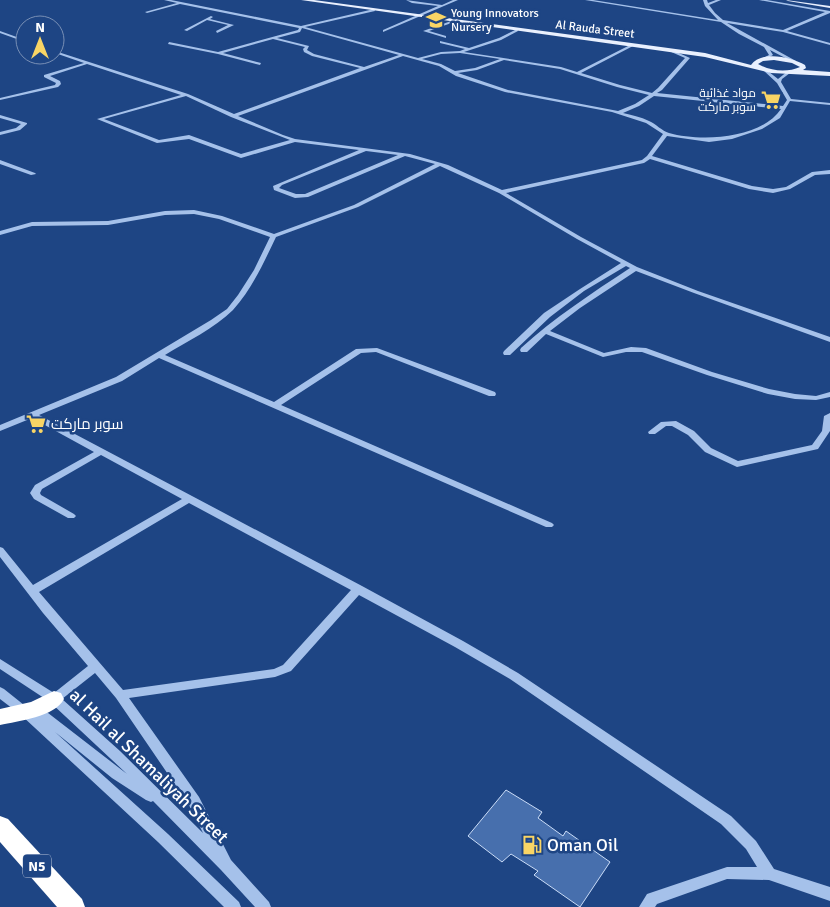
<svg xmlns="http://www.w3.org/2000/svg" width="830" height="907" viewBox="0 0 830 907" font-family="Signika,Cairo,sans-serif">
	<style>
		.building { fill: #476fad; stroke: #cadcf7 }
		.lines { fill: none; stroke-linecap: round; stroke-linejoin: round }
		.minor { fill: #a5c1ea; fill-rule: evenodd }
		.major { fill: #e9f0fe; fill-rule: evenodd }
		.highway { fill: #fff; fill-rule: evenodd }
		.labels { text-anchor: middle; stroke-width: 5; stroke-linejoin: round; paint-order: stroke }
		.far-poi-label { font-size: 12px; fill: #fff; stroke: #1e4584; text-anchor: start }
		.far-street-label { font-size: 12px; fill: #fff; stroke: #1e4584 }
		.shield { fill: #1e4584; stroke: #bcc7da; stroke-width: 1 }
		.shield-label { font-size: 14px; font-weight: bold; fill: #fff }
		.poi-label { font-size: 15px; fill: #fff; stroke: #1e4584; text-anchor: start }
		.near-street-label { font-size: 18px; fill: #fff; stroke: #1e4584 }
		.near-poi-label { font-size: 18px; fill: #fff; stroke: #1e4584; text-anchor: start }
	</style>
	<rect width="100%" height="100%" fill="#1e4584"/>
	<!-- building -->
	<path class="building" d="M506,790L542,812L538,818L563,836L566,831L610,862L580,907L534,875L538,871L511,854L502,862L468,836Z"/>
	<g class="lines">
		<!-- minor -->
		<g class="minor">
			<path d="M164,0H171L301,26L374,9L375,11L305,27L418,58L441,52L460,51L465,49L440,43V41L469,48L499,38L517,29L518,31L501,40L464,52L561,67L577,72L632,44L633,46L581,73L620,85L652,93L658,88L685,58L669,51L670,49L690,58L662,90L657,93L783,106L787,100L777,83L763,70L764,68L778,79L788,71H790V73L782,79L781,82L791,99L830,103V105L790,101L780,118L762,129L732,139L709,142L667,136L652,156L752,186L773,189L786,187L812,172L830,170V174L815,175L790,189L773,193L749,189L650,159L644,163L506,193L581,237L637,267L698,291L830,337V342L694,293L636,271L580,308L550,331L604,353L631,347L646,348L712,372L769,389L795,394L816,396L830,392V397L816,400L795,399L768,394L707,375L642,352H626L603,357L546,334L527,352H521L520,350L521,348C554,318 592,293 630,268L626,266L584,291L550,317L510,355H504L503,353L504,351L544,313L580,289L621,263L577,239L499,193L440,166L358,207L276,237C264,262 252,289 233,310C215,328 186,342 165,355L274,402L356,349L377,348L495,392L496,394L495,396H489L376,352L361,353L281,405L552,523L554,525L552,527H546L159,358L122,381L39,415L362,586L463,641L518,673L731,816L756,841L774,869L830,887V901L769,880L727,879L657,904L655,907H639L647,894L727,867H757L746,849L721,824L510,679L455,647L359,595L291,671L275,677L129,698L199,797L231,860L269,902L271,907H255L221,870L153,801L151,802L146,800L112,778L55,732L168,834L239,902L241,907H224L158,842L21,715L0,699V687L4,689L29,709L31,706L35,704L39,706L127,774L50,702L0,669V659L54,693L88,666L43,613L0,557V547L3,548L33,585L182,499L101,455L42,489L40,493L41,495L74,514L76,516L74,518H68L34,499L30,493L35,485L94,452L32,418L0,431V425L116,377L211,320L227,309L238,295L254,270L270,237L219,219L194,214L165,215L108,225L32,226L0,235V231L32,222L108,221L165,211L194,210L222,216L274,234L354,205L435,164L405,156L308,197L295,198L274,190L273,186L359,150L295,142L241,158L189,139L157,143L97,119L181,95L87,64L50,76L60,81L61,84L58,87L0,100V98L55,85L56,83L44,77V75L84,63L55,53V51L188,94L234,114L360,68L312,56L304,52L303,49L305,47L273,39L223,53L261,63L260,65L218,54L168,44L169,42L218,52L298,30L299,28L180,4L147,13L145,12L177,3ZM302,28L399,55L364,67L314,54L307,50L309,46L277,38L300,32ZM460,53L500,59L475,68L455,71L441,64L422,59L441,54ZM403,56L439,66L456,76L505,92L612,112L646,123L663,134L647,156L642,160L502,190L448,165L410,154L295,139L283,135L238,116ZM504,60L560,69L617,87L649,95L635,104L618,111L508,90L458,73L477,70ZM186,96L231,117L290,140L241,154L189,135L159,140L104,119ZM654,96L781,109C761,139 701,142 669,133C662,131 656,124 649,121C641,117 631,115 623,113L639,106ZM366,151L398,155L305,194H296L279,188L282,185ZM189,503L351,590L283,665L274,669L123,690L39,592ZM95,673L116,698L189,805L203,833L120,751L62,699Z"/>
			<path d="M406,0L442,5L453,0H458L383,32V30L438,6L412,3Z"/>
			<path d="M585,0H593L718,20L705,6L703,0H707L708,3L716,0H721L709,5L715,13L723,20L783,30L825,12L759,0H767L830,11V13L787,31L830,43V45L783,32L727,23L796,61L793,62L770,50L773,55L764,60L763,58L769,55L764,47L739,34L721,22Z"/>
			<path d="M211,16L213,17L210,19L234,25L217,33L216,31L228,25L207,20L187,31L184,30Z"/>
			<path d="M454,20L457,21L429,31L446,36V38L423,31Z"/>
			<path d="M0,31L25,40V42L0,33Z"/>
			<path d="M0,115L27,123V124L20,130L0,135V132L16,128L21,124L0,118Z"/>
			<path d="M0,160L35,173L36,174L31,175L0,164Z"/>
			<path d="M830,413V431L818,449L737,467L705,452L688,435L672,426H666L655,434H649L648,432L661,422L676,421L694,431L711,448L738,461L812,445L822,431L824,416Z"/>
		</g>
		<!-- major -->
		<g class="major">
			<path d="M301,0H314L705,53L751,65C762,50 791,57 805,65L806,68L803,70L830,72V76L771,73L705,57ZM774,60L792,63L800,67C787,73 770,71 758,64L763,61Z"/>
			<path d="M786,0L830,6V8L788,1Z"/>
		</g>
		<!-- highway -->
		<g class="highway">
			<path d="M54,691L61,693L64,699C55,717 18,721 0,725V709L31,702Z"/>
			<path d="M0,816L8,819L82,899L85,907H57L0,842Z"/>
		</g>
	</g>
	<!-- icons -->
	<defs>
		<symbol id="school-bare" viewBox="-9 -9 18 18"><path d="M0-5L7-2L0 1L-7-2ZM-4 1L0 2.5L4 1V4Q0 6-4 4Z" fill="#f9d565" stroke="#1e4584" stroke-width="2.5" paint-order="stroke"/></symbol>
		<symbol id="supermarket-bare" viewBox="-9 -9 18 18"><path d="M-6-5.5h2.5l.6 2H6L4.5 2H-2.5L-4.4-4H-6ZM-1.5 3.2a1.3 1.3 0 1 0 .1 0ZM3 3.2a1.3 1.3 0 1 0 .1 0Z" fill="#f9d565" stroke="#1e4584" stroke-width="2.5" paint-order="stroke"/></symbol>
		<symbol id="fuel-bare" viewBox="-9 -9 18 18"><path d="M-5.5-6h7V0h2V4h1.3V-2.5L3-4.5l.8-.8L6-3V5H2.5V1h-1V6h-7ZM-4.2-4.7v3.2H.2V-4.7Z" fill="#f9d565" stroke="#1e4584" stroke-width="2.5" paint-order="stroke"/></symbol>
	</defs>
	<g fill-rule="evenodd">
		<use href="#school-bare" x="422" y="6" width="28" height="28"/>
		<use href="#supermarket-bare" x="757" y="86" width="28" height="28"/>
		<use href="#supermarket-bare" x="22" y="410" width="28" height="28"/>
		<use href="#fuel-bare" x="518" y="831" width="28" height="28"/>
	</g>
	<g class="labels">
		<!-- far-poi labels -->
		<g class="far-poi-label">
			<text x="451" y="17">Young Innovators<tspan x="451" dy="14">Nursery</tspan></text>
			<text x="756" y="97" text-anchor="end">مواد غذائية<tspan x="756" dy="14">سوبر ماركت</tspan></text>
		</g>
		<!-- far-street labels -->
		<g class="far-street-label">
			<text transform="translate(595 29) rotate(7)" y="4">Al Rauda Street</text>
		</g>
		<!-- shield labels -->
		<rect class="shield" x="23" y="854.5" width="28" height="23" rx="4"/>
		<g class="shield-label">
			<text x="37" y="871">N5</text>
		</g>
		<!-- poi labels -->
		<g class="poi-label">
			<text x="51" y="429">سوبر ماركت</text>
		</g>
		<!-- near-street labels -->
		<g class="near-street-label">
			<text transform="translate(149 766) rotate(44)" y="6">al Hail al Shamaliyah Street</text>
		</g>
		<!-- near-poi labels -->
		<g class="near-poi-label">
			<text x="547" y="851">Oman Oil</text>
		</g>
	</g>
	<!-- north arrow -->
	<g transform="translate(40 40)"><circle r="24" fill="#1e4584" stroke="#788fb5"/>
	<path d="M0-4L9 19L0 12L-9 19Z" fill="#f9d565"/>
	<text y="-8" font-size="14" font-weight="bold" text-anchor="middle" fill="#ffffff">N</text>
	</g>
</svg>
